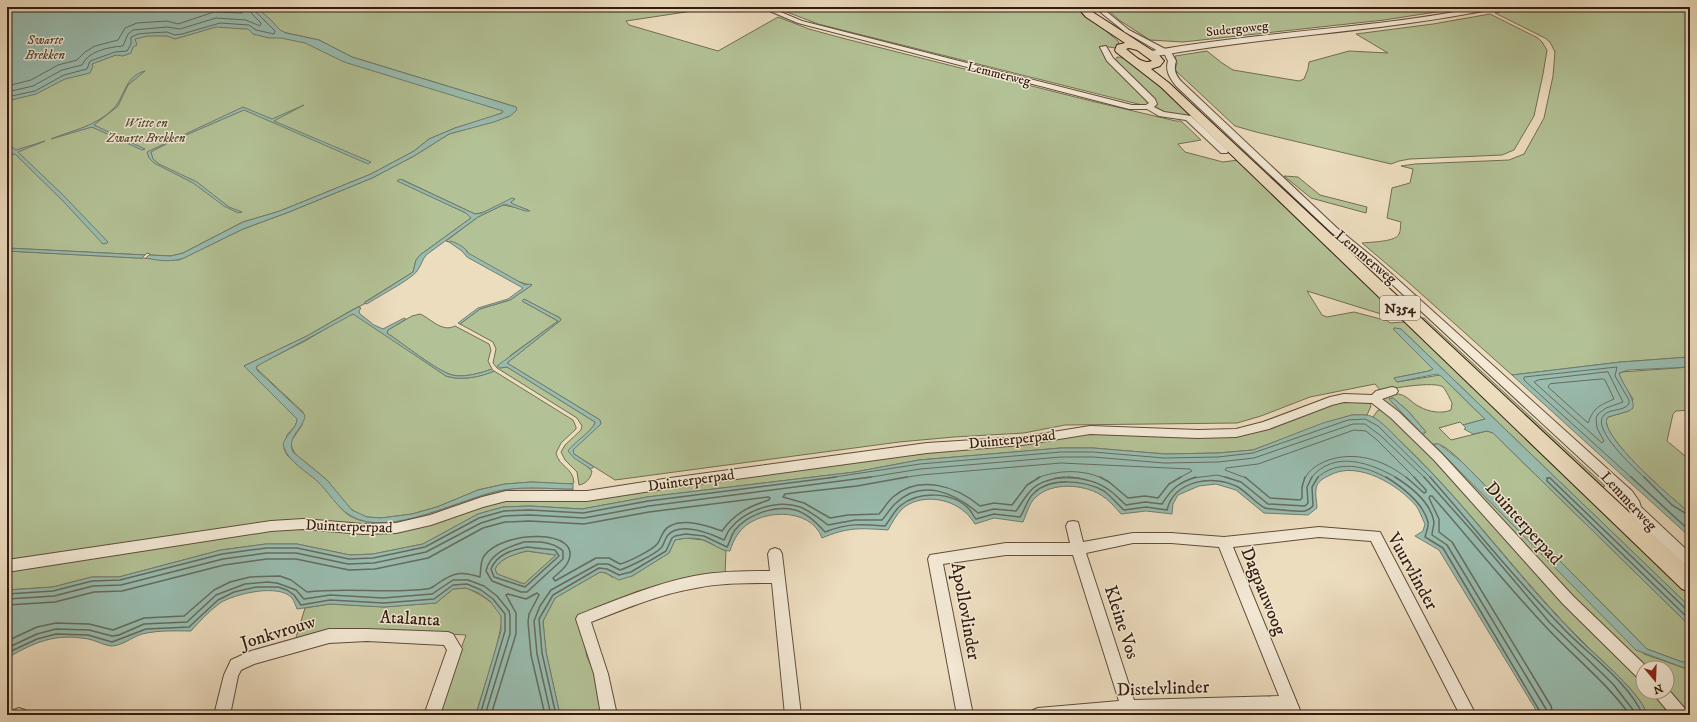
<svg xmlns="http://www.w3.org/2000/svg" width="1697" height="722" viewBox="0 0 1697 722" font-family="'IM FELL DW Pica',serif">
	<style>
		.green { fill: #b3c296; stroke: #726e52; fill-rule: evenodd }
		.water { fill: #99bcaf; stroke: #707c6f; fill-rule: evenodd }
		.lines { fill: none; stroke-linecap: round; stroke-linejoin: round }
		.shore-far1 { stroke: #666c5f; stroke-width: 1 }
		.shore { stroke: #666c5f; stroke-width: 1.5 }
		.minor-casing { stroke: #614c3b; stroke-width: 2 }
		.tertiary-casing { stroke: #614c3b; stroke-width: 2 }
		.primary-casing { stroke: #321b0f; stroke-width: 2 }
		.minor { fill: #f3e9d5; fill-rule: evenodd }
		.tertiary { fill: #f3e9d5; fill-rule: evenodd }
		.primary { fill: #edddbf; fill-rule: evenodd }
		.labels { text-anchor: middle; stroke-width: 3; stroke-linejoin: round; paint-order: stroke }
		.far-street-label { font-size: 13px; fill: #321b0f; stroke: #f3e9d5 }
		.far-water-label { font-size: 13px; font-style: italic; fill: #514b3f; stroke: #f3e9d5 }
		.far-park-label { font-size: 13px; font-style: italic; fill: #594d38; stroke: #f3e9d5 }
		.shield { fill: #f3e9d5; stroke: #6c594a; stroke-width: 1 }
		.shield-label { font-size: 14px; font-weight: bold; fill: #321b0f }
		.street-label { font-size: 15px; fill: #321b0f; stroke: #f3e9d5 }
		.near-street-label { font-size: 18px; fill: #321b0f; stroke: #f3e9d5 }
	</style>
	<rect width="100%" height="100%" fill="#edddbf"/>
	<filter id="stains"><feTurbulence type="fractalNoise" baseFrequency=".005" numOctaves="4"/><feColorMatrix values="0 0 0 0 .2 0 0 0 0 .09 0 0 0 0 .02 0 0 0 .5 -.17"/></filter>
	<radialGradient id="worn" r=".72"><stop offset=".6" stop-color="#630" stop-opacity="0"/><stop offset="1" stop-color="#630" stop-opacity=".3"/></radialGradient>
	<!-- green -->
	<g class="green">
		<path d="M7,7H719L626,21L629,25L718,51L778,17L809,29L842,38L1091,101L1176,121H1181L1201,140L1178,144L1185,152L1223,162L1238,160L1391,308L1399,318H1385L1381,314L1307,291L1322,315L1327,317L1354,312L1388,321L1390,323L1404,322L1415,328L1690,590V607L1401,329L1394,328L1433,369L1429,371L1394,378L1397,382L1440,375L1485,419L1463,425L1460,422L1439,428L1451,440L1487,431L1493,433L1687,623L1690,627L1689,662H1682L1647,649L1462,462C1455,456 1445,444 1435,444L1644,654L1690,670V715H1684L1667,692V668H1643L1383,399V398C1386,396 1391,394 1395,394C1406,393 1411,403 1420,407C1429,412 1442,414 1451,410L1452,403C1450,399 1446,390 1443,387C1435,381 1392,388 1381,391L1375,384L1310,397L1261,416L1237,423L1065,425L1024,433L954,437L899,442L615,480L574,454L573,451L575,446L601,424L600,420L507,363L561,320L560,318L524,299L522,301L558,321L511,355L500,368L507,367L595,422C595,428 574,444 569,450L592,471C591,478 586,484 579,485L577,472L565,460L561,452L565,445L581,430L582,426L577,418L497,368L493,363L496,349L493,342L460,324L480,309L510,300L532,285C518,284 479,264 469,254C466,251 468,251 465,249C459,244 452,243 446,241L478,217L503,205L528,210L514,205L511,202C498,203 488,213 475,214L403,180L398,181L466,213L471,218L420,255L416,260L413,272L365,302L366,303L352,310L307,336L244,366L298,419L295,426L287,435L284,449L287,455C300,467 314,477 326,489C334,498 339,509 350,516C389,539 462,497 503,490C527,486 549,489 573,489V493H532L382,527L321,522L7,564V251L179,260L243,229L289,212L372,178L414,156L449,134L510,116L516,107L352,57L319,40L282,32L306,42L504,109L502,113L490,118L455,128L429,139L414,151L371,174L280,211L243,222L183,253L171,256L149,255L150,254L147,253L145,255L7,248ZM1393,398L1408,411L1425,431V433H1422L1389,399Z"/>
		<path d="M774,7H1056L1068,9L1067,7H1078L1119,42L1116,48L1102,46V50L1150,102L1146,106L818,24Z"/>
		<path d="M1105,7H1469L1384,20L1183,42L1150,40L1119,20Z"/>
		<path d="M1522,7H1690V357L1621,362L1512,375L1408,282L1362,243C1370,242 1396,242 1399,234C1401,231 1400,225 1401,222L1387,218L1392,188L1410,183L1413,169L1401,166L1415,164L1509,160L1524,154L1544,118L1553,76L1555,52L1550,42L1545,38L1495,13Z"/>
		<path d="M1490,14L1538,38L1542,42L1547,50L1543,74L1534,116L1514,150L1502,155L1410,159L1399,161L1391,164L1256,132L1235,126L1175,70L1177,63L1175,56L1207,51L1222,63L1233,70L1299,81L1304,79L1308,69L1309,62L1349,51L1388,53L1356,34L1433,24Z"/>
		<path d="M1117,57C1132,55 1182,106 1195,118L1164,114L1155,107L1157,104L1115,61Z"/>
		<path d="M1284,176L1298,177L1320,195L1367,207L1366,213L1311,198Z"/>
		<path d="M355,314L446,376C461,381 480,377 494,371L573,420L576,427V429L561,443L556,453C559,467 573,467 574,483L569,484L532,482L505,484L478,490L437,507L412,514L381,518L367,517L358,514L347,506L327,480L295,454L290,443L302,425L303,412L256,368L259,364L305,341L349,315Z"/>
		<path d="M420,314C430,318 442,333 455,326L489,344L491,350L488,361L492,369C481,373 464,378 452,375C437,371 402,343 387,333L388,330L412,316Z"/>
		<path d="M1420,318H1424L1605,486L1597,488Z"/>
		<path d="M1690,367V410L1676,411L1673,414L1667,441L1690,460V513C1676,502 1594,432 1608,417L1629,411L1633,399L1625,387L1619,374L1622,372Z"/>
		<path d="M1344,401L1370,403L1371,406L1367,415H1352L1339,419L1253,450L1218,453L1165,454L1093,448H1061L919,460L855,472L647,497L582,509L530,506L503,507L478,514L423,544L373,554L350,555L297,544H266L221,550L119,577H92L53,587L7,590V568L301,526L361,531L494,501L620,492L1080,433L1215,436Z"/>
		<path d="M1378,410H1384L1390,413L1643,677V692H1657L1676,715H1647C1643,696 1602,661 1588,647C1513,574 1454,484 1373,417Z"/>
		<path d="M686,538L703,540L726,551L725,575L594,611L583,635L587,657L599,683L607,715H560L546,652L543,621L555,598L600,572L606,573L612,577L632,576L669,553L675,540Z"/>
		<path d="M527,551L556,555L524,584L497,574L495,569C500,558 515,554 527,551Z"/>
		<path d="M466,588C478,593 497,603 501,616C505,629 480,697 476,715H437L466,635L371,630L295,641L305,608L330,604L384,607L436,603L453,589Z"/>
	</g>
	<!-- water -->
	<g class="water">
		<path d="M7,7H256L270,19L280,30L286,33L319,40L352,57L516,107L517,110L510,116L494,122L449,134L414,156L372,178L289,212L243,229L184,258C173,262 158,261 146,258L149,255L171,256L183,253L243,222L280,211L371,174L414,151L429,139L455,128L502,113L503,111L344,62L305,43L281,38H269L253,34L248,29H245L216,27L175,39L167,36H148L135,39L137,45L133,47L131,53L123,56L116,55L92,64L93,66L90,73L65,79L36,94L7,101V13L12,11L7,10Z"/>
		<path d="M145,71L128,85L118,106L94,125L145,149L142,150L92,127L51,139C73,130 97,126 114,108C125,96 125,76 145,71Z"/>
		<path d="M304,105L274,121L371,162L368,164L244,110L170,142L151,152L153,159L159,164L197,182L229,207L242,212L238,213L224,206L193,183L154,163L149,158L147,152L243,107L272,119Z"/>
		<path d="M45,141L18,152L64,196L108,242L107,243L103,244L63,201L15,154L7,155L12,151L7,146V143L16,150Z"/>
		<path d="M400,179L475,214L482,213L512,198L515,199L511,202V203L530,211H525L505,204L478,217L426,255C422,260 421,266 417,271C412,279 377,297 367,304L364,303L413,272L416,260L420,255L471,218L466,213L397,181Z"/>
		<path d="M451,241C458,244 464,246 468,253L525,285L530,284L532,285L510,300L480,309L460,324L458,323L478,308L508,299L523,288L467,257L462,251L449,242Z"/>
		<path d="M7,248L145,255L142,258H136L7,251Z"/>
		<path d="M524,299L560,318L561,320L507,363L600,420L601,424L573,450L574,454L594,467L591,469L574,458L568,451C573,443 595,429 595,422L507,367L500,368L497,366L558,321L522,301Z"/>
		<path d="M358,307L361,308L359,311L360,314L374,325L383,329L404,318L406,319L388,330L387,333C402,343 437,371 452,375C464,378 481,373 492,369L494,371C481,377 461,381 446,376L353,314L257,366L256,368L257,370L305,415C304,429 286,436 293,452L327,480L352,510L367,517L381,518L412,514L437,507L478,490L505,484L532,482L573,484V489C549,489 527,486 503,490C462,497 390,539 351,516C337,508 329,492 317,481C306,471 286,460 283,444C286,435 297,428 297,419L244,366L307,336Z"/>
		<path d="M1395,328L1401,329L1690,607V670L1636,650L1433,444H1439L1462,462L1647,649L1682,662H1689L1690,627L1687,623L1493,433L1487,431L1473,434L1464,429L1466,428L1463,425L1485,419L1441,376L1437,374L1397,382L1394,378L1429,371L1433,369L1393,329Z"/>
		<path d="M1690,357V367L1628,370L1619,373C1622,384 1635,398 1633,408L1629,411L1608,417C1594,432 1676,502 1690,513V537L1512,375L1621,362Z"/>
		<path d="M1393,398L1408,411L1426,432L1422,434L1389,399Z"/>
		<path d="M1352,415C1359,415 1367,414 1373,417C1387,425 1399,441 1411,452C1472,511 1520,581 1581,641C1596,656 1643,695 1647,715H1539L1439,550L1415,536L1423,531L1425,524C1422,518 1420,512 1417,507C1399,485 1358,460 1330,475C1324,478 1317,481 1316,489C1315,495 1317,502 1317,508L1308,515L1264,513L1236,490L1216,484L1199,486L1178,495L1173,504L1172,514L1146,511L1121,514C1115,507 1109,500 1101,495C1083,484 1052,482 1036,497C1029,503 1027,513 1023,522L994,518L975,524C972,520 969,515 965,512C948,497 919,494 902,509C896,515 892,523 888,530C860,528 848,527 822,538C811,506 755,508 738,534C734,539 732,545 730,551C720,551 713,543 704,540C695,537 684,538 675,540L669,553L632,576L619,580L606,573L600,572L555,598L543,621L546,652L560,715H476L501,631V616L490,601L479,593L466,588L453,589L436,603L384,607L330,604L297,609C296,606 294,601 292,598C279,583 234,594 220,603C209,611 200,621 191,631C174,631 159,630 142,634C132,637 122,646 111,646C103,645 95,640 88,639C55,633 35,642 7,658V590L53,587L92,577H119L221,550L266,544H297L350,555L373,554L423,544L478,514L503,507L530,506L582,509L647,497L855,472L919,460L1061,448H1093L1165,454L1218,453L1253,450L1323,423ZM527,551L556,555L524,584L497,574L495,569C500,558 515,554 527,551Z"/>
	</g>
	<g class="lines">
		<!-- shore-far1 -->
		<g class="shore-far1">
			<path d="M7,86L31,80L58,65L77,60L85,52L95,46L118,40L125,28L137,23L167,21L178,24L214,12L242,13L243,7"/>
			<path d="M7,92L33,86L62,70L82,65C88,51 109,47 123,46L128,34L133,30L167,27L180,29L216,18L246,20L260,26L261,23L252,14L249,7"/>
			<path d="M7,97L35,91L64,75L87,69L90,61L115,52L127,51L131,44V37L138,34L148,33L167,32L175,35L182,34L220,23L249,25L256,30L274,34L275,31L255,11L254,7"/>
			<path d="M1608,372L1623,402L1606,408L1598,414L1596,418L1597,428L1604,441L1602,443L1534,382L1538,380Z"/>
			<path d="M1603,379L1605,380L1614,399C1599,406 1594,407 1588,423L1548,387L1550,384Z"/>
			<path d="M828,478L920,464L1061,452H1093L1164,458L1218,457L1253,453L1348,420L1365,419L1378,426L1431,478"/>
			<path d="M865,478L920,469L1061,457H1093L1164,463L1218,462L1254,458L1353,424H1365L1381,436L1425,478"/>
			<path d="M901,478L921,475L1061,463L1190,469L1192,471L1179,478"/>
			<path d="M1037,478C1058,470 1081,469 1102,478"/>
			<path d="M1055,478H1079"/>
			<path d="M1193,478L1217,475L1229,478"/>
			<path d="M1246,478L1225,470L1226,468L1258,464L1354,430L1366,431L1377,440L1415,478"/>
			<path d="M1305,478C1310,469 1317,465 1326,461C1355,450 1384,460 1407,478"/>
			<path d="M1311,478C1334,449 1371,463 1397,478"/>
			<path d="M1317,478C1337,459 1366,466 1387,478"/>
			<path d="M1547,478H1550"/>
			<path d="M1632,478L1524,380V377L1617,367L1615,376L1629,400V404C1622,412 1611,408 1604,415C1590,428 1635,469 1645,478"/>
		</g>
		<!-- shore -->
		<g class="shore">
			<path d="M907,477L857,486L785,494L783,497L804,503L830,518L848,515L879,514C884,509 887,502 893,497C919,474 956,486 980,506L994,503L1012,505L1027,485L1040,477"/>
			<path d="M1067,477C1082,478 1097,481 1109,490C1115,494 1120,500 1126,505L1145,502L1162,504C1172,488 1178,483 1196,477"/>
			<path d="M1100,477L1109,482L1128,498L1145,496L1158,498L1169,484L1181,477"/>
			<path d="M1225,477L1241,482L1268,504L1305,506L1308,503L1307,487L1312,477"/>
			<path d="M1245,477L1270,498L1300,500L1302,498V487L1305,477"/>
			<path d="M1386,477C1402,487 1423,502 1428,522C1429,527 1426,532 1425,537L1443,548L1542,715"/>
			<path d="M1395,477C1411,487 1431,503 1434,522C1434,526 1432,531 1432,535L1447,545L1546,709L1547,715"/>
			<path d="M1406,477L1424,493L1426,492V490L1414,477"/>
			<path d="M1424,477L1472,531L1550,623L1613,684L1637,715"/>
			<path d="M1430,477C1474,527 1515,579 1561,626C1588,655 1626,679 1643,715"/>
			<path d="M1631,477L1690,531"/>
			<path d="M1644,477L1672,505L1690,516"/>
			<path d="M524,542C537,541 553,541 563,551V559L527,592H521L492,581L486,571C490,553 508,547 524,542Z"/>
			<path d="M527,547L555,550L559,556L525,587L494,577L491,569C497,554 512,550 527,547Z"/>
			<path d="M7,594L53,591L92,581L120,580L222,554L266,548H297L349,559L373,558L425,547L479,518L504,511L530,510L583,513L648,501L836,477"/>
			<path d="M7,599L54,596L93,586L121,585L223,559L266,553H296L348,564L374,563L426,552L481,523L504,516L530,515L584,518L649,506L871,477"/>
			<path d="M7,605L55,602L94,592L122,591L224,565L267,559H296L349,570L375,569L428,558L483,528L505,522L530,521L584,524L649,512L768,497L770,498L769,500C749,506 734,514 722,531C707,526 686,518 670,526C663,529 662,536 658,543C653,550 628,562 620,564L609,558H596L555,581L553,578C558,573 565,569 568,562C584,528 502,530 484,556C480,562 481,570 480,577C461,571 454,572 437,584C434,586 431,589 427,589C387,594 347,587 307,592L291,580L280,576L250,577L230,582L214,590L184,616L144,618L113,630L89,624L56,623L37,627L7,641"/>
			<path d="M1690,610L1686,609L1550,478H1547V481L1690,620"/>
			<path d="M7,648L37,634L56,629L89,630L112,636L119,635L144,624L187,622L216,595L245,584L267,582L277,583L296,590L304,599L330,595L383,598L432,594L453,580H468L484,586L497,596L509,611L510,616V634L485,715"/>
			<path d="M7,653L37,639L56,634L88,635L112,642L146,629L189,627L218,600L234,592L256,587H278L287,590L294,595L301,605L330,600L384,603L434,599L453,585L467,584L481,590L493,599L505,614V631L480,715"/>
			<path d="M491,715L516,634V613L506,595L508,594L526,599L537,593L539,595L529,614L528,622L531,655L545,715"/>
			<path d="M551,715L537,654L534,621L540,606L551,590L598,564H608L620,570C629,567 654,555 661,548C664,545 665,538 668,535C681,521 711,534 724,540C726,537 727,532 730,529C745,510 777,499 800,507C810,511 819,518 828,525L855,520H882C887,515 890,508 896,503C922,478 955,493 978,513L994,509L1016,511C1020,506 1023,500 1027,495C1036,482 1050,479 1065,477"/>
			<path d="M556,715L542,653L539,619L553,595L599,568L607,569L619,575L631,572L666,551L672,538L675,536L686,534L704,536L727,547C730,542 731,535 735,530C748,514 775,505 795,510C807,513 817,523 825,532C848,523 861,524 885,526C890,520 894,511 900,506C918,491 952,491 969,509C972,512 973,516 976,519L994,514L1020,517C1025,510 1027,499 1034,493C1051,477 1084,480 1104,491C1111,496 1117,504 1124,510L1146,507L1167,510C1174,480 1214,474 1238,487C1248,493 1255,503 1265,508C1268,509 1302,512 1305,511C1308,510 1311,508 1313,506L1312,487L1318,477"/>
			<path d="M1553,715L1551,706L1452,542L1439,532V519L1429,498L1430,496H1432C1470,539 1506,585 1546,627C1574,657 1606,682 1630,715"/>
		</g>
		<defs>
			<g id="minor">
				<path d="M760,7H769L802,21L1132,105H1146L1149,103L1107,61L1100,47L1106,46L1113,58L1155,99L1157,104L1154,107L1164,112L1191,116L1228,151L1227,153H1221L1186,120L1159,116L1147,109H1129L798,23Z"/>
				<path d="M1094,7H1101L1129,30L1171,52L1176,61C1173,70 1176,76 1182,82L1337,228L1375,259L1632,491L1639,501L1641,507L1690,553V567L1685,565L1631,515L1624,499L1369,263L1331,232L1176,86C1170,78 1165,71 1168,61L1165,55L1125,32Z"/>
				<path d="M1392,387L1396,388L1398,391L1396,394L1382,399L1399,412L1442,454L1573,596L1648,668H1643V680L1638,678L1563,604L1434,460L1391,418L1372,403L1344,402L1332,405L1269,429L1236,437L1198,438L1090,434L1022,445L927,453L670,488L587,501H506L483,507L431,525L396,533L363,534L303,529L271,531L7,572V560L271,521L303,519L363,524L396,523L430,515L482,497L506,491H587L670,478L927,443L1022,437L1090,426L1198,430L1236,429L1263,422L1330,397L1344,394L1372,395L1376,391Z"/>
				<path d="M1073,521L1078,522L1083,542L1133,533H1171L1224,537L1319,527L1380,532L1476,715H1460L1371,541L1319,537L1233,547L1302,715H1286L1284,710L1122,715H1030L1033,710L1038,708L1119,701L1073,555H1006L943,564L973,715H957L928,559L930,555L1006,543H1070L1066,526L1068,522ZM1133,543H1171L1219,547L1279,696L1134,700L1086,553Z"/>
				<path d="M775,548L780,550L782,554L801,715H785L772,583C746,583 721,583 696,588C659,594 625,609 591,622L608,674L617,715H601L594,674L576,619L578,615C616,600 654,584 694,576C719,571 745,571 770,571L768,554L770,550Z"/>
				<path d="M329,629H367L448,632L453,634L462,649L440,715H424L447,650L444,645L367,641L329,643L254,664L241,670L238,676L230,715H214L224,675L231,660L251,651Z"/>
				<path d="M1667,688L1686,710L1689,715H1671L1656,697L1653,692H1667Z"/>
				<path d="M19,708L25,710L28,715H11L14,710Z"/>
			</g>
			<path id="tertiary" d="M1481,7H1497L1493,9C1380,32 1264,36 1151,57L1147,54L1151,51C1261,31 1372,29 1481,7Z"/>
			<path id="primary" d="M1077,7H1088L1094,13L1159,55L1164,61L1160,66L1151,69L1169,83L1690,569V592L1682,589L1161,87L1116,52L1115,50L1117,45L1125,43L1086,17ZM1129,48L1137,50L1152,61C1142,65 1134,55 1126,49Z"/>
		</defs>
		<!-- minor casing -->
		<use href="#minor" class="minor-casing"/>
		<!-- tertiary casing -->
		<use href="#tertiary" class="tertiary-casing"/>
		<!-- primary casing -->
		<use href="#primary" class="primary-casing"/>
		<!-- minor -->
		<use href="#minor" class="minor"/>
		<!-- tertiary -->
		<use href="#tertiary" class="tertiary"/>
		<!-- primary -->
		<use href="#primary" class="primary"/>
	</g>
	<g class="labels">
		<!-- far-street labels -->
		<g class="far-street-label">
			<text transform="translate(1237 28) rotate(-6)" y="5">Sudergoweg</text>
			<text transform="translate(999 73) rotate(14)" y="5">Lemmerweg</text>
		</g>
		<!-- far-water labels -->
		<g class="far-water-label">
			<text x="45" y="44">Swarte<tspan x="45" dy="15">Brekken</tspan></text>
		</g>
		<!-- far-park labels -->
		<g class="far-park-label">
			<text x="146" y="127">Witte en<tspan x="146" dy="15">Zwarte Brekken</tspan></text>
		</g>
		<!-- shield labels -->
		<rect class="shield" x="1380" y="296" width="40" height="24" rx="3"/>
		<g class="shield-label">
			<text x="1400" y="313">N354</text>
		</g>
		<!-- street labels -->
		<g class="street-label">
			<text transform="translate(1366 257) rotate(40)" y="5">Lemmerweg</text>
			<text transform="translate(1012 439) rotate(-6)" y="5">Duinterperpad</text>
			<text transform="translate(691 480) rotate(-8)" y="5">Duinterperpad</text>
			<text transform="translate(1629 501) rotate(47)" y="5">Lemmerweg</text>
			<text transform="translate(349 526) rotate(2)" y="5">Duinterperpad</text>
		</g>
		<!-- near-street labels -->
		<g class="near-street-label">
			<text transform="translate(1524 523) rotate(48)" y="6">Duinterperpad</text>
			<text transform="translate(1413 571) rotate(61)" y="6">Vuurvlinder</text>
			<text transform="translate(1264 591) rotate(68)" y="6">Dagpauwoog</text>
			<text transform="translate(966 611) rotate(80)" y="6">Apollovlinder</text>
			<text transform="translate(410 618) rotate(3)" y="6">Atalanta</text>
			<text transform="translate(1122 622) rotate(72)" y="6">Kleine Vos</text>
			<text transform="translate(278 632) rotate(-17)" y="6">Jonkvrouw</text>
			<text transform="translate(1163 688) rotate(-2)" y="6">Distelvlinder</text>
		</g>
	</g>
	<!-- margin -->
	<rect width="1697" height="722" fill="none" stroke="#edddbf" stroke-width="24"/>
	<rect x="8" y="8" width="1681" height="706" fill="none" stroke="#321b0f" stroke-width="2"/>
	<rect x="12" y="12" width="1673" height="698" fill="none" stroke="#321b0f"/>
	<!-- north arrow -->
	<g transform="translate(1655 680) rotate(161)"><circle r="19" fill="#f3e9d5" stroke="#a69786"/>
	<path d="M0-3L7 15L0 10L-7 15Z" fill="#8f2418"/>
	<text y="-6" font-size="11" font-weight="bold" text-anchor="middle" fill="#321b0f">N</text>
	</g>
	<rect width="100%" height="100%" filter="url(#stains)"/>
	<rect width="100%" height="100%" fill="url(#worn)"/>
</svg>
